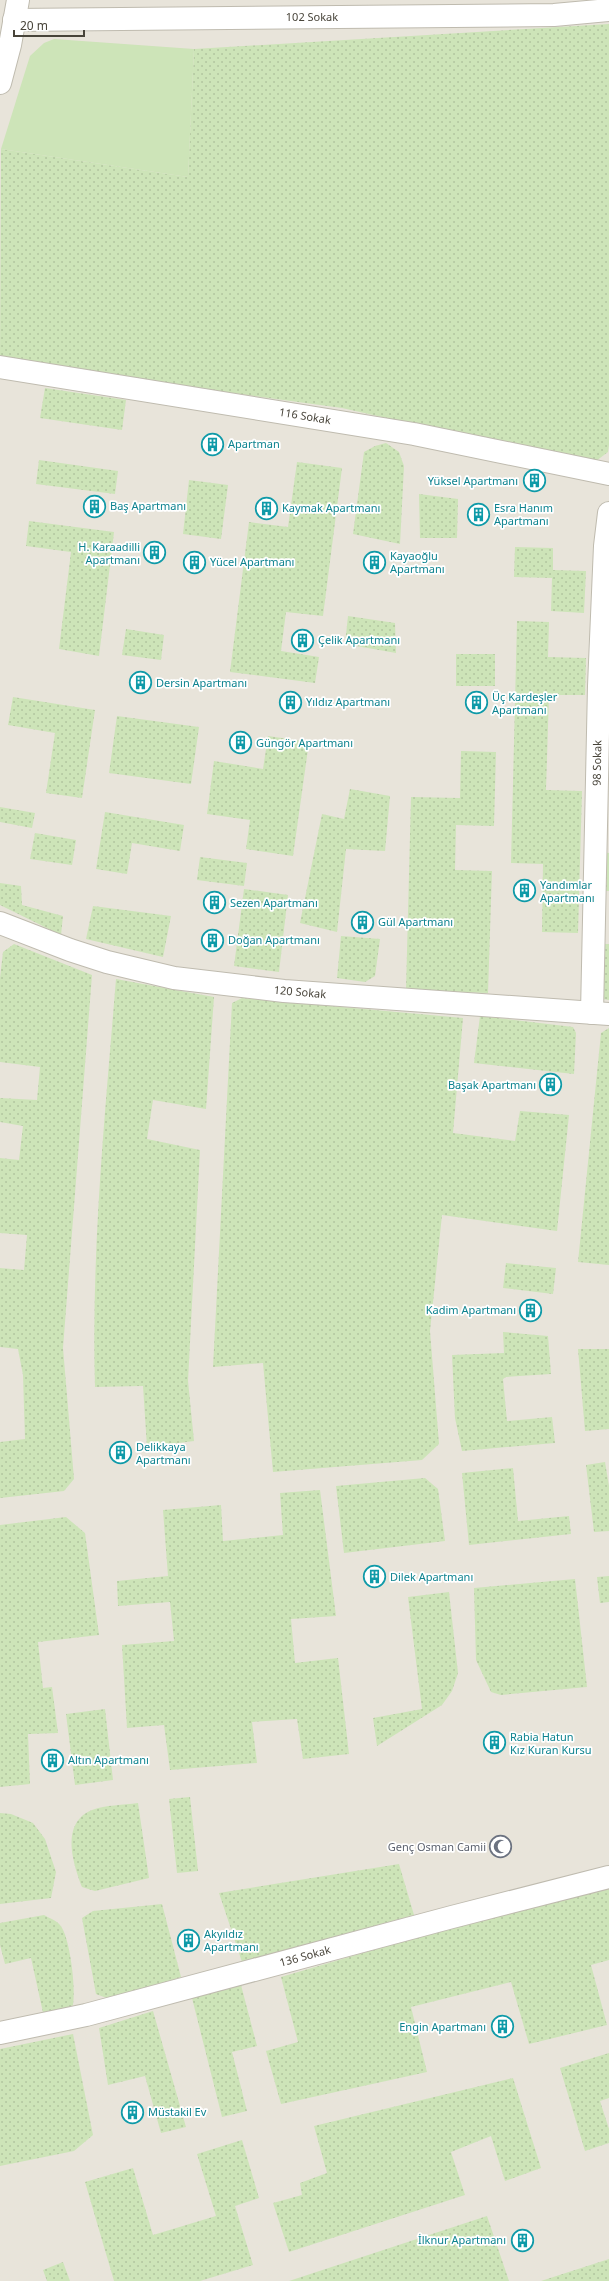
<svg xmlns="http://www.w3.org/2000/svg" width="609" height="2281" viewBox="0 0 609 2281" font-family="'Noto Sans',sans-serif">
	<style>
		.residential { fill: #e8e4da }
		.grass { fill: url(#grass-dots) }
		.park { fill: #cde4b8 }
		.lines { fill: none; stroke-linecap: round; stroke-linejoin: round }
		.minor-casing { stroke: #bfbbaf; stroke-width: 24 }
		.minor { stroke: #fff; stroke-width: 22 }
		.labels { text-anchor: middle; stroke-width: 3.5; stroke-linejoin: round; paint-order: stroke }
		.street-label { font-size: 11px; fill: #48443a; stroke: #fff }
		.culture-label { font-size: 11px; fill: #0d838f; stroke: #fff; text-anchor: start }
		.worship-label { font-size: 11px; fill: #5b616d; stroke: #fff; text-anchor: end }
	</style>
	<defs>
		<pattern id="grass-dots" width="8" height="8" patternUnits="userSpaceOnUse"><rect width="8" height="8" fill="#cde4b8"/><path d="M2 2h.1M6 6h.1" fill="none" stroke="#b2c59f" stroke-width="1.8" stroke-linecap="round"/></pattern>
	</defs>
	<rect width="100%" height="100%" fill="#f4f2eb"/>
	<!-- residential -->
	<rect class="residential" x="0" y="0" width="609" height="2281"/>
	<!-- grass -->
	<g class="grass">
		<path d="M609,24V445L608,452L592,464L342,408L0,361L1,149L188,177L194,49Z"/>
		<path d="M45,388L126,400L122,430L40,418Z"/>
		<path d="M386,443L399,452L404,466L400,544L353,534L364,452L375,446Z"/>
		<path d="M39,460L118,471L115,494L36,484Z"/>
		<path d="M297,462L342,468L323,616L286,612L281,651L319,657L315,683L230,672L249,522L288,527Z"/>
		<path d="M189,480L228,485L221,539L183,534Z"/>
		<path d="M419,494L458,499L457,538H420Z"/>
		<path d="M29,521L114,532L99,656L59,649L71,552L26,546Z"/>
		<path d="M515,547L553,548V570L586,571L584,613L551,611L552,578L514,577Z"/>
		<path d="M348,616L395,623L396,653L345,644Z"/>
		<path d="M517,621L549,622L548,657L586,658L585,695H549L546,790L582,791L578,933L542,932L543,864L511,863Z"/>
		<path d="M126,629L164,635L161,660L122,655Z"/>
		<rect x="456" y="654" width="39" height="32"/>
		<path d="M13,697L95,710L82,798L46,793L55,733L8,725Z"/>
		<path d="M117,716L199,727L191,784L109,773Z"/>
		<path d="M268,736L309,742L293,856L246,849L250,820L207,814L214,761L263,769Z"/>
		<path d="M461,751L496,752L494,826L456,825L455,870L492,871L488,993L406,990L411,797L460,798Z"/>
		<path d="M350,789L390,796L385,851L346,849L337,932L300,923L322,814L344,819Z"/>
		<path d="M0,807L35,813L32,828L0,822Z"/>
		<path d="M105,812L184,825L180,851L132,843L127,874L96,869Z"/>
		<path d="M35,833L76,840L72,865L30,859Z"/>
		<path d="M602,852L609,853V891H600Z"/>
		<path d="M200,857L247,863L244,886L197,880Z"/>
		<path d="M0,883L21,886L22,905L63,916L61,935L0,905Z"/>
		<path d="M244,889L288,895L279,972L234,966Z"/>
		<path d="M93,906L171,916L163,957L86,939Z"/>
		<path d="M341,936L380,939L375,976L365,982L337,978Z"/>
		<path d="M14,944L92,975L63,1348L74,1479L64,1491L0,1498V1442L25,1439L23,1375L18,1349L0,1347V1268L24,1270L27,1235L0,1233V1158L19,1160L23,1126L0,1122V1098L37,1100L40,1067L0,1062V978L3,952Z"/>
		<path d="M603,944H609V1000L603,999Z"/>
		<path d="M116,979L214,997L206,1109L153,1100L147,1139L200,1150L188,1381L194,1441L147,1447L143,1386L95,1387C91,1252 105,1115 116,979Z"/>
		<path d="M242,998L463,1018L453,1133L515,1141L520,1111L569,1115L557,1231L442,1215L430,1331L439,1444L422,1460L273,1472L263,1363L213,1367L232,1003Z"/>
		<path d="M480,1016L573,1027L576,1033L574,1074L474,1063Z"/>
		<path d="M609,1028V1265L578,1262L601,1033Z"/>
		<path d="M506,1263L556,1268L553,1294L503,1288Z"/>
		<path d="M503,1332L548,1336L551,1374L506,1377L503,1379L507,1421L552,1417L555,1443L462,1451L455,1418L452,1355L504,1353Z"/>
		<path d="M578,1349H609V1429L585,1431Z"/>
		<path d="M605,1462L609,1486V1531L594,1532L586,1465Z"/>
		<path d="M513,1468L518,1521L569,1516L571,1534L469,1545L462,1473Z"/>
		<path d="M425,1478L438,1489L445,1541L344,1553L336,1486Z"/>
		<path d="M320,1490L336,1616L291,1619L295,1663L338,1658L349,1754L303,1759L297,1719L252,1722L257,1763L170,1770L164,1725L127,1728L122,1645L174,1641L170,1602L118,1606L117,1581L168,1576L163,1510L221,1505L223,1541L283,1535L280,1493Z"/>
		<path d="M66,1517L85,1533L99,1635L38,1642L43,1688L52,1687L58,1733L28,1734L30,1784L0,1787V1525Z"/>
		<path d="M609,1576V1602L600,1603L597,1577Z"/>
		<path d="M575,1579L587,1687L501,1695L491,1692L476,1660L474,1588Z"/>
		<path d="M449,1592L458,1673L452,1691L442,1705L377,1746L373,1718L422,1709L408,1597Z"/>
		<path d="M105,1709L113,1780L75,1785L66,1714Z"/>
		<path d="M190,1797L198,1871L177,1873L169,1799Z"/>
		<path d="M138,1803L149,1878L95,1891L82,1887C73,1863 60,1823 92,1810C106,1805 123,1805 138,1803Z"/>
		<path d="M0,1813L11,1814L33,1823L45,1839L56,1872L51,1898L0,1904Z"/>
		<path d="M399,1864L414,1915L242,1962L219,1893Z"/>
		<path d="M609,1889V1960L591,1965L607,2025L529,2044L511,1982L411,2007L427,2072L281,2104L266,2051L298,2042L281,1977L448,1928Z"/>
		<path d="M162,1904L181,1977L112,2000L96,1994L82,1918L93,1911Z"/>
		<path d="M44,1915C49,1918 56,1920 60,1925C70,1936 76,1989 73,2005L64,2011L44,2017L31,1958L5,1964L0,1945V1923Z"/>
		<path d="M241,1985L257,2046L232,2052L247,2111L222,2117L192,1998Z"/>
		<path d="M153,2011L186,2127L161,2133L145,2076L108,2085L99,2028Z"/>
		<path d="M73,2034L93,2135L74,2151L0,2166V2049Z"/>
		<path d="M609,2053V2098L600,2101L609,2129V2143L585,2151L560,2068Z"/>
		<path d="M513,2078L541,2168L505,2181L491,2136L451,2152L465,2195L289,2252L273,2203L302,2195L300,2183L327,2173L314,2126Z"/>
		<path d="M242,2140L259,2198L235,2206L253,2265L200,2281H114L85,2182L133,2168L153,2235L216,2216L197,2154Z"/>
		<path d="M487,2216L509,2281H289Z"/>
		<path d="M609,2259V2281H541Z"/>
		<path d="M63,2262L70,2281H47L43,2270Z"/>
	</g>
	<!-- park -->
	<path class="park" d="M54,39L194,49L188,177L1,149L30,56L44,43Z"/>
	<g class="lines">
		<defs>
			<g id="minor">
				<path d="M14,20L554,15L609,10"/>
				<path d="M0,83L10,45L18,0"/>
				<path d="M0,367L414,434L609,474"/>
				<path d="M0,923L70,950L107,962L174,978L284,991L609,1014"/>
				<path d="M592,1013L599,686L605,546L609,513"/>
				<path d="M0,2033L86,2015L452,1917L609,1877"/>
			</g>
		</defs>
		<!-- minor casing -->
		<use href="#minor" class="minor-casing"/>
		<!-- minor -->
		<use href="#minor" class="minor"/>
	</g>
	<!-- icons -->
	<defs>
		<symbol id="building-ring" viewBox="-11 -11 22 22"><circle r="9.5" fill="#fff" stroke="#0f9aa8" stroke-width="1.5"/><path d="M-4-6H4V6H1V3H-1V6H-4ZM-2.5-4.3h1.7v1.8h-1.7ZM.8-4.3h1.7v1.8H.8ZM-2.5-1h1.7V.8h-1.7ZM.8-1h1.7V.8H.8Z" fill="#0f9aa8"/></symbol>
		<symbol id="mosque-ring" viewBox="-11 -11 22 22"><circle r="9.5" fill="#fff" stroke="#6b7280" stroke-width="1.5"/><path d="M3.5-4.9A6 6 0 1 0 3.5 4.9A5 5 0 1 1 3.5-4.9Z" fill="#6b7280"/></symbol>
	</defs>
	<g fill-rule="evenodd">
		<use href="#building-ring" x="200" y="432" width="25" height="25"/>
		<use href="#building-ring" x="522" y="468" width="25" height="25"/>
		<use href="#building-ring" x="82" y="494" width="25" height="25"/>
		<use href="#building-ring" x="254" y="496" width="25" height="25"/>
		<use href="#building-ring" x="466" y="502" width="25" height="25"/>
		<use href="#building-ring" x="142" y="540" width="25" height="25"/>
		<use href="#building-ring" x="182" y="550" width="25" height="25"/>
		<use href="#building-ring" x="362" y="550" width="25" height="25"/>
		<use href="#building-ring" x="290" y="628" width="25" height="25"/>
		<use href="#building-ring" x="128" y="670" width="25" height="25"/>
		<use href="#building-ring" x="278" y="690" width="25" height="25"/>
		<use href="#building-ring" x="464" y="690" width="25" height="25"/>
		<use href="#building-ring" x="228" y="730" width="25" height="25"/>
		<use href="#building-ring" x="512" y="878" width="25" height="25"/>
		<use href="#building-ring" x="202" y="890" width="25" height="25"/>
		<use href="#building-ring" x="350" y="910" width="25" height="25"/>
		<use href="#building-ring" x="200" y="928" width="25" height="25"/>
		<use href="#building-ring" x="538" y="1072" width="25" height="25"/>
		<use href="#building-ring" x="518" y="1298" width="25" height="25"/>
		<use href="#building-ring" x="108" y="1440" width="25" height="25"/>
		<use href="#building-ring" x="362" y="1564" width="25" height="25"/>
		<use href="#building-ring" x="482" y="1730" width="25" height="25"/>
		<use href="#building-ring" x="40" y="1748" width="25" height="25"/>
		<use href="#mosque-ring" x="488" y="1834" width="25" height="25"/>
		<use href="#building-ring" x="176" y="1928" width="25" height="25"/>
		<use href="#building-ring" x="490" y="2014" width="25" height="25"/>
		<use href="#building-ring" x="120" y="2100" width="25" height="25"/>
		<use href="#building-ring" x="510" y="2228" width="25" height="25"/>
	</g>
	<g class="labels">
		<!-- street labels -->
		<g class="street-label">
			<text x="312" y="21">102 Sokak</text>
			<text transform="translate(305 416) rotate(9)" y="4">116 Sokak</text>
			<text transform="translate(597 763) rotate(-89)" y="4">98 Sokak</text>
			<text transform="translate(300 992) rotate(5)" y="4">120 Sokak</text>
			<text transform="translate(305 1956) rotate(-15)" y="4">136 Sokak</text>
		</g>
		<!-- culture labels -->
		<g class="culture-label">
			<text x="228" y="448">Apartman</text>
			<text x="518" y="485" text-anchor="end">Yüksel Apartmanı</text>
			<text x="110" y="510">Baş Apartmanı</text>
			<text x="282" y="512">Kaymak Apartmanı</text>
			<text x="494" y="512">Esra Hanım<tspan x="494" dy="13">Apartmanı</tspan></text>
			<text x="140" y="551" text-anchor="end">H. Karaadilli<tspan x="140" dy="13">Apartmanı</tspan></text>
			<text x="390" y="560">Kayaoğlu<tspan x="390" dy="13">Apartmanı</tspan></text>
			<text x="210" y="566">Yücel Apartmanı</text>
			<text x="318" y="644">Çelik Apartmanı</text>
			<text x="156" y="687">Dersin Apartmanı</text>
			<text x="492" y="701">Üç Kardeşler<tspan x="492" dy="13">Apartmanı</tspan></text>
			<text x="306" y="706">Yıldız Apartmanı</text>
			<text x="256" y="747">Güngör Apartmanı</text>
			<text x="540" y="889">Yandımlar<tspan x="540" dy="13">Apartmanı</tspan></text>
			<text x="230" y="907">Sezen Apartmanı</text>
			<text x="378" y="926">Gül Apartmanı</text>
			<text x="228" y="944">Doğan Apartmanı</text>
			<text x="536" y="1089" text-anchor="end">Başak Apartmanı</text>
			<text x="516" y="1314" text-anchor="end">Kadim Apartmanı</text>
			<text x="136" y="1451">Delikkaya<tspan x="136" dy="13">Apartmanı</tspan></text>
			<text x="390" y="1581">Dilek Apartmanı</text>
			<text x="510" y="1741">Rabia Hatun<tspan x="510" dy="13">Kız Kuran Kursu</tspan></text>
			<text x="68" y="1764">Altın Apartmanı</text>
			<text x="204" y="1938">Akyıldız<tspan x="204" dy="13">Apartmanı</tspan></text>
			<text x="486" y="2031" text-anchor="end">Engin Apartmanı</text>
			<text x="148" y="2116">Müstakil Ev</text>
			<text x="506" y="2244" text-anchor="end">İlknur Apartmanı</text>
		</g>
		<!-- worship labels -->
		<g class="worship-label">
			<text x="486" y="1851">Genç Osman Camii</text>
		</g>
	</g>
	<!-- scale -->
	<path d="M14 30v6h70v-6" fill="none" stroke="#48443a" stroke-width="2"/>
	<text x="20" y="30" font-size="12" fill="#48443a" stroke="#ffffff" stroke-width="3" paint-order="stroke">20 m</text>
</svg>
